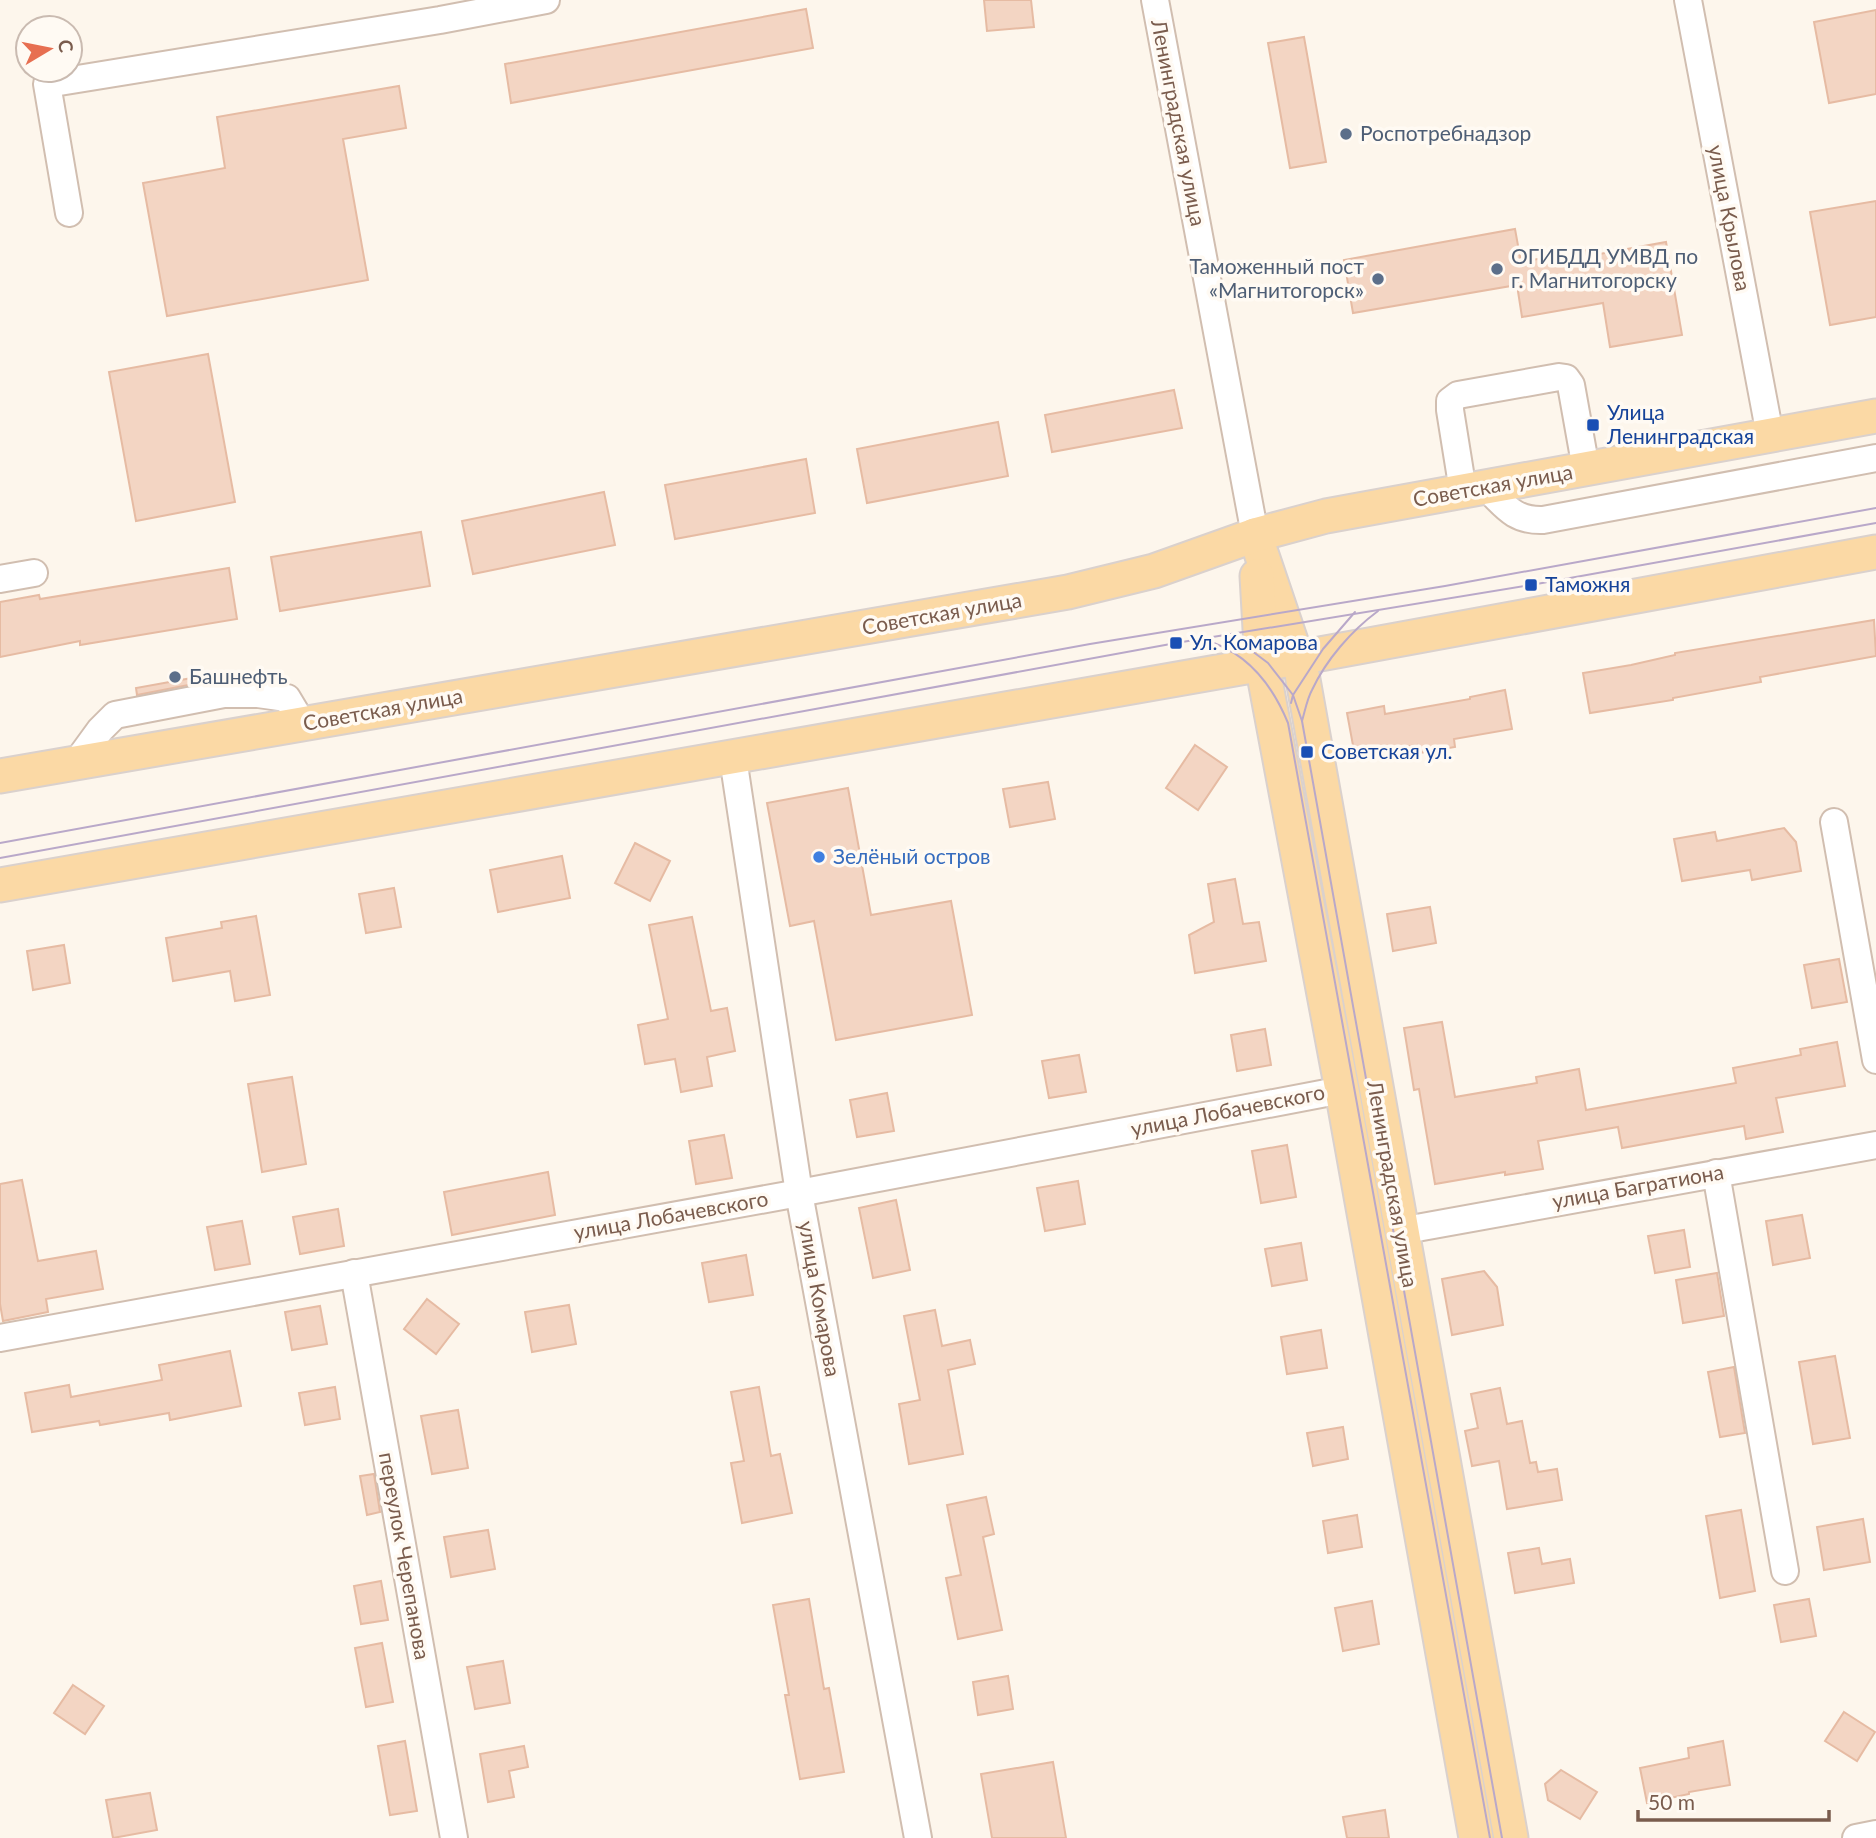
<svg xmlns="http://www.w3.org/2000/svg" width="1876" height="1838" viewBox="0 0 1876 1838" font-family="Lato,sans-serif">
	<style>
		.building { fill: #f3d5c3; stroke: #e6bba3; stroke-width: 2 }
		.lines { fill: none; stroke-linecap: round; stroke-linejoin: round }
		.minor-casing { stroke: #d1beb0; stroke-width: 30 }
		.major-casing { stroke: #dad1cd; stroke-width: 37 }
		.minor { stroke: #fff; stroke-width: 26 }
		.major { stroke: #fbd9a5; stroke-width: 33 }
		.tram { stroke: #b9a8c9; stroke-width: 2 }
		.service-dot { fill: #5c6f8a; stroke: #fffaf3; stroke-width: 2.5 }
		.transit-dot { fill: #1a4fb4; stroke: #fffaf3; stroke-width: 2.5 }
		.shop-dot { fill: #3f7fe0; stroke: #fffaf3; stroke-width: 2.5 }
		.labels { text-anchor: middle; stroke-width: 7; stroke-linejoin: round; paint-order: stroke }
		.street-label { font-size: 21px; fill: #7a5c4d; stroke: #fffaf3 }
		.service-label { font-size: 21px; fill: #4e5e75; stroke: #fffaf3; text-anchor: start }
		.transit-label { font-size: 21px; fill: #164399; stroke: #fffaf3; text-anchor: start }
		.shop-label { font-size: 21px; fill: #366cbe; stroke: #fffaf3; text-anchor: start }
	</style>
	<rect width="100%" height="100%" fill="#fdf6ec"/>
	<!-- building -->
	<g class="building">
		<path d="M984,0H1031L1034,27L987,31Z"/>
		<path d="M806,9L813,48L511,103L505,64Z"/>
		<path d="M1876,10V94L1829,103L1814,22Z"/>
		<path d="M1304,37L1326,162L1290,168L1268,43Z"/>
		<path d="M399,86L406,128L343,139L368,280L167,316L143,183L225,168L217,117Z"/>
		<path d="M1876,201V317L1830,325L1810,212Z"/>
		<path d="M1515,229L1521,262L1593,249L1594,255L1666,242L1682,335L1610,347L1603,303L1522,317L1517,285L1353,313L1344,260Z"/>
		<path d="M208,354L235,502L136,521L109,372Z"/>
		<path d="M1174,390L1182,428L1052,452L1045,415Z"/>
		<path d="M998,422L1008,476L867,503L857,449Z"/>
		<path d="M806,459L815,513L675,539L665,485Z"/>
		<path d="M604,492L615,545L473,574L462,521Z"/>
		<path d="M421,532L430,586L280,611L271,557Z"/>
		<path d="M229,568L237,619L80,645V641L0,657V602L39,595L40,599Z"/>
		<path d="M1874,620L1876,656L1760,677L1761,682L1673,698V700L1590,713L1583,673L1631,665L1675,655V653Z"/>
		<path d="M203,676L204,682L137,695L136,688Z"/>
		<path d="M1505,690L1512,729L1454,739L1455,747L1419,753L1417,745L1355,756L1347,713L1384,706L1385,714L1470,699V697Z"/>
		<path d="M1195,745L1227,767L1198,810L1166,788Z"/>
		<path d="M1048,782L1055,819L1010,827L1003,789Z"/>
		<path d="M848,788L871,915L951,901L972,1015L836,1040L814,921L790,926L767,803Z"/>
		<path d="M1784,828L1796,842L1801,871L1752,880L1750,870L1682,881L1674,839L1715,832L1717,841Z"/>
		<path d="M635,843L670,861L650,901L615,883Z"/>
		<path d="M562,856L570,898L498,912L490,870Z"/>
		<path d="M1235,879L1243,924L1259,922L1266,961L1195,973L1189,935L1214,922L1208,884Z"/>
		<path d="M394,888L401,927L366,933L359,894Z"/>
		<path d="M1430,907L1436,943L1393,951L1387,914Z"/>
		<path d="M256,916L270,995L235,1001L230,971L173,981L166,938L222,928L221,922Z"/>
		<path d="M692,917L711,1011L727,1008L735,1051L707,1057L712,1086L681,1092L675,1059L645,1064L638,1025L668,1019L649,925Z"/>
		<path d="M64,945L70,983L33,990L27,951Z"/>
		<path d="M1839,959L1847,1002L1812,1008L1804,965Z"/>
		<path d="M1442,1022L1455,1097L1537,1083L1536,1077L1579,1069L1586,1110L1736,1083L1733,1068L1801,1055L1800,1049L1837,1042L1845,1086L1776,1098L1783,1132L1746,1139L1744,1126L1622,1148L1618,1127L1538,1141L1543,1169L1505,1175V1172L1435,1184L1419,1089L1414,1090L1404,1028Z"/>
		<path d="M1265,1029L1271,1065L1237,1071L1231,1035Z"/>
		<path d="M1079,1055L1086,1092L1049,1098L1042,1061Z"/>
		<path d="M292,1077L306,1164L262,1172L248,1084Z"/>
		<path d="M887,1093L894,1131L857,1137L850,1100Z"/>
		<path d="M724,1135L732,1178L696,1184L689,1141Z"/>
		<path d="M1287,1145L1296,1197L1261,1203L1252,1151Z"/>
		<path d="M548,1172L555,1215L452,1235L444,1192Z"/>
		<path d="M22,1180L38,1261L96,1251L103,1289L46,1299L48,1312L3,1321L0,1304V1184Z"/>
		<path d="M1078,1181L1085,1224L1045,1231L1037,1188Z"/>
		<path d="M896,1200L910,1270L873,1278L859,1208Z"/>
		<path d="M338,1209L344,1246L300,1254L293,1217Z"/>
		<path d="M1802,1215L1810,1258L1773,1265L1766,1221Z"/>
		<path d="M242,1221L250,1264L215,1270L207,1227Z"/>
		<path d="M1684,1230L1690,1267L1655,1273L1648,1236Z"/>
		<path d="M1301,1243L1307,1280L1272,1286L1265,1249Z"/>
		<path d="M746,1255L753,1295L709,1302L702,1263Z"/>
		<path d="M1484,1271L1497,1287L1503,1325L1452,1335L1442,1279Z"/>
		<path d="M1717,1273L1724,1316L1683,1323L1676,1280Z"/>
		<path d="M427,1299L459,1324L436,1354L404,1329Z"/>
		<path d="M569,1305L576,1344L532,1352L525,1312Z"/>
		<path d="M320,1306L327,1344L292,1350L285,1312Z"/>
		<path d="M935,1310L942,1346L970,1340L975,1364L948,1370L963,1454L909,1464L899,1404L920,1400L904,1316Z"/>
		<path d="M1321,1330L1327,1368L1287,1374L1281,1337Z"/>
		<path d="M230,1351L241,1406L170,1420L169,1413L100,1425L99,1421L32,1432L25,1393L69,1385L71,1397L162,1380L159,1365Z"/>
		<path d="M1835,1356L1850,1438L1813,1444L1799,1362Z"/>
		<path d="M1734,1367L1745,1433L1720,1437L1708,1372Z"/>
		<path d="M335,1387L340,1419L305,1425L299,1393Z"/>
		<path d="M759,1387L771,1456L780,1454L792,1513L742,1523L731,1463L744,1461L731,1392Z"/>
		<path d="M1500,1388L1507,1424L1522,1421L1530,1463L1536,1462L1538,1472L1557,1469L1562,1500L1507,1509L1499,1461L1472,1466L1465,1431L1478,1428L1471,1394Z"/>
		<path d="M458,1410L468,1468L432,1474L421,1416Z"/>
		<path d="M1343,1427L1348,1459L1313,1466L1307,1433Z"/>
		<path d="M374,1474L380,1512L367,1515L360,1476Z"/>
		<path d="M986,1497L994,1534L983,1537L1002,1630L958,1639L946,1578L961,1575L947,1505Z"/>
		<path d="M1741,1510L1755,1591L1720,1598L1706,1516Z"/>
		<path d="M1357,1515L1362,1547L1328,1553L1323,1521Z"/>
		<path d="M1863,1519L1870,1562L1824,1570L1817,1527Z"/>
		<path d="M488,1530L495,1569L451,1577L444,1537Z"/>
		<path d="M1539,1548L1542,1564L1570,1559L1574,1583L1515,1593L1508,1553Z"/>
		<path d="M381,1581L388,1620L361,1624L354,1586Z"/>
		<path d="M809,1599L824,1689L829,1688L844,1772L800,1779L785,1695H789L773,1605Z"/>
		<path d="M1809,1599L1816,1636L1781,1642L1774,1605Z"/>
		<path d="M1372,1601L1379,1644L1343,1651L1335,1608Z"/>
		<path d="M382,1643L393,1702L366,1707L355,1648Z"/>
		<path d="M503,1661L510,1703L475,1709L467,1667Z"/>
		<path d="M1008,1676L1013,1709L978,1715L973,1682Z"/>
		<path d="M73,1685L104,1706L85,1734L54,1713Z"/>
		<path d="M1844,1712L1875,1732L1857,1761L1825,1741Z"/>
		<path d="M405,1741L417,1811L390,1815L378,1746Z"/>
		<path d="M1723,1741L1730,1785L1689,1792V1794L1647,1803L1640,1768L1689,1758L1688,1748Z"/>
		<path d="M524,1746L528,1767L509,1771L514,1797L488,1802L480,1754Z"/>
		<path d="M1053,1762L1066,1838H992L981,1774Z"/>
		<path d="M1561,1770L1597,1792L1580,1819L1548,1800L1545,1784Z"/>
		<path d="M150,1793L157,1830L113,1838L106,1800Z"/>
		<path d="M1385,1810L1389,1838H1347L1343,1817Z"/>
	</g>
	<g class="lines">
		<defs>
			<g id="minor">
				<path d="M1155,0L1255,535"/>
				<path d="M1688,0L1770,435"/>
				<path d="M69,213L47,84L440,20L546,0"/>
				<path d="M1486,487C1505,506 1514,521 1543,520L1876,458"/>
				<path d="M1463,491L1450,410V401L1458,395L1559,377L1566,378L1571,385L1586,469"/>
				<path d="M0,579L34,573"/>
				<path d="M733,758L799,1193L918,1838"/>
				<path d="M76,763L100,730L115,715L224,694H258L287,698L302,723"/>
				<path d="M1834,822L1876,1060"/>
				<path d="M1716,1173L1785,1571"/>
				<path d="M1400,1231L1876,1145"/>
				<path d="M354,1273L454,1838"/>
				<path d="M0,1338L799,1193L1342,1090"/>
				<path d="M1856,1838L1876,1834"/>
			</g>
			<g id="major">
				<path d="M1255,535L1302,674L1511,1838"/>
				<path d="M1257,576L1262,664L1342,1090L1476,1838"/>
				<path d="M0,776L1068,592L1154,571L1255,535L1326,516L1876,416"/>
				<path d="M0,885L1320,654L1876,552"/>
			</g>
		</defs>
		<!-- minor casing -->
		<use href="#minor" class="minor-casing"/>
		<!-- major casing -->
		<use href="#major" class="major-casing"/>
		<!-- minor -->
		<use href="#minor" class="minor"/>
		<!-- major -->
		<use href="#major" class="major"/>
		<!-- tram -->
		<g class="tram">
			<path d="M1228,633L1268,663L1293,695L1302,721L1502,1838"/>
			<path d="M1205,640C1247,652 1272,684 1288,723L1490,1838"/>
			<path d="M1291,703L1293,695L1323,649L1355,612"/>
			<path d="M1302,721C1305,711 1307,699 1312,690C1326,660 1351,631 1378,611"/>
			<path d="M0,843L1090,644L1445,586L1876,508"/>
			<path d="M0,858L1176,643L1531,585L1876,523"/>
		</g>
	</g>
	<!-- markers -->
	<g class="service-dot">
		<circle cx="1346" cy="134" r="7"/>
		<circle cx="1497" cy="269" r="7"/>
		<circle cx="1378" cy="279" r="7"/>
		<circle cx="175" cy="677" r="7"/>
	</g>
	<g class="transit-dot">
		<rect x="1586" y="418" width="14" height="14" rx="3.5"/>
		<rect x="1524" y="578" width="14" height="14" rx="3.5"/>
		<rect x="1169" y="636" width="14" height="14" rx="3.5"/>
		<rect x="1300" y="745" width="14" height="14" rx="3.5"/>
	</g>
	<circle class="shop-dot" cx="819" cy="857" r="7"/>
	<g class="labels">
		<!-- street labels -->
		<g class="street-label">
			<text transform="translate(1178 123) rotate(79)" y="7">Ленинградская улица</text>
			<text transform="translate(1729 218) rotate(79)" y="7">улица Крылова</text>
			<text transform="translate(1493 486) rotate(-10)" y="7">Советская улица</text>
			<text transform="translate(942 614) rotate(-10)" y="7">Советская улица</text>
			<text transform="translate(383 710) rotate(-10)" y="7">Советская улица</text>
			<text transform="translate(1228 1111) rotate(-11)" y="7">улица Лобачевского</text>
			<text transform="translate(1392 1184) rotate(80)" y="7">Ленинградская улица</text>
			<text transform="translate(1638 1187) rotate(-10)" y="7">улица Багратиона</text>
			<text transform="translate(671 1216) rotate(-10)" y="7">улица Лобачевского</text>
			<text transform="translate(819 1299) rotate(80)" y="7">улица Комарова</text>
			<text transform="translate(404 1556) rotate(80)" y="7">переулок Черепанова</text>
		</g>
		<!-- service labels -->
		<g class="service-label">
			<text x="1360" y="141">Роспотребнадзор</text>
			<text x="1511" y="264">ОГИБДД УМВД по<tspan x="1511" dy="24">г. Магнитогорску</tspan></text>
			<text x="1364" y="274" text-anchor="end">Таможенный пост<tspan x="1364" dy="24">«Магнитогорск»</tspan></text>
			<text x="189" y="684">Башнефть</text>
		</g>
		<!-- transit labels -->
		<g class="transit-label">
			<text x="1607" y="420">Улица<tspan x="1607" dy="24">Ленинградская</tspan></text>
			<text x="1545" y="592">Таможня</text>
			<text x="1190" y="650">Ул. Комарова</text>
			<text x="1321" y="759">Советская ул.</text>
		</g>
		<!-- shop labels -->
		<g class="shop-label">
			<text x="833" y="864">Зелёный остров</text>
		</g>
	</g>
	<!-- north arrow -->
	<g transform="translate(49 49) rotate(80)"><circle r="33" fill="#fffaf3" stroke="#cabbb1" stroke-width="2"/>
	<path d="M0-5L12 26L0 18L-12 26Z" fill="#e76f51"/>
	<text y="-10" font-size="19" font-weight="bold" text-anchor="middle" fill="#7a5c4d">С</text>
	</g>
	<!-- scale -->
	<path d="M1638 1810v10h191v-10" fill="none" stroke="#7a5c4d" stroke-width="3.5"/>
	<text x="1648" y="1810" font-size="21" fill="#7a5c4d" stroke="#fffaf3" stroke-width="5" paint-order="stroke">50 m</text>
</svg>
